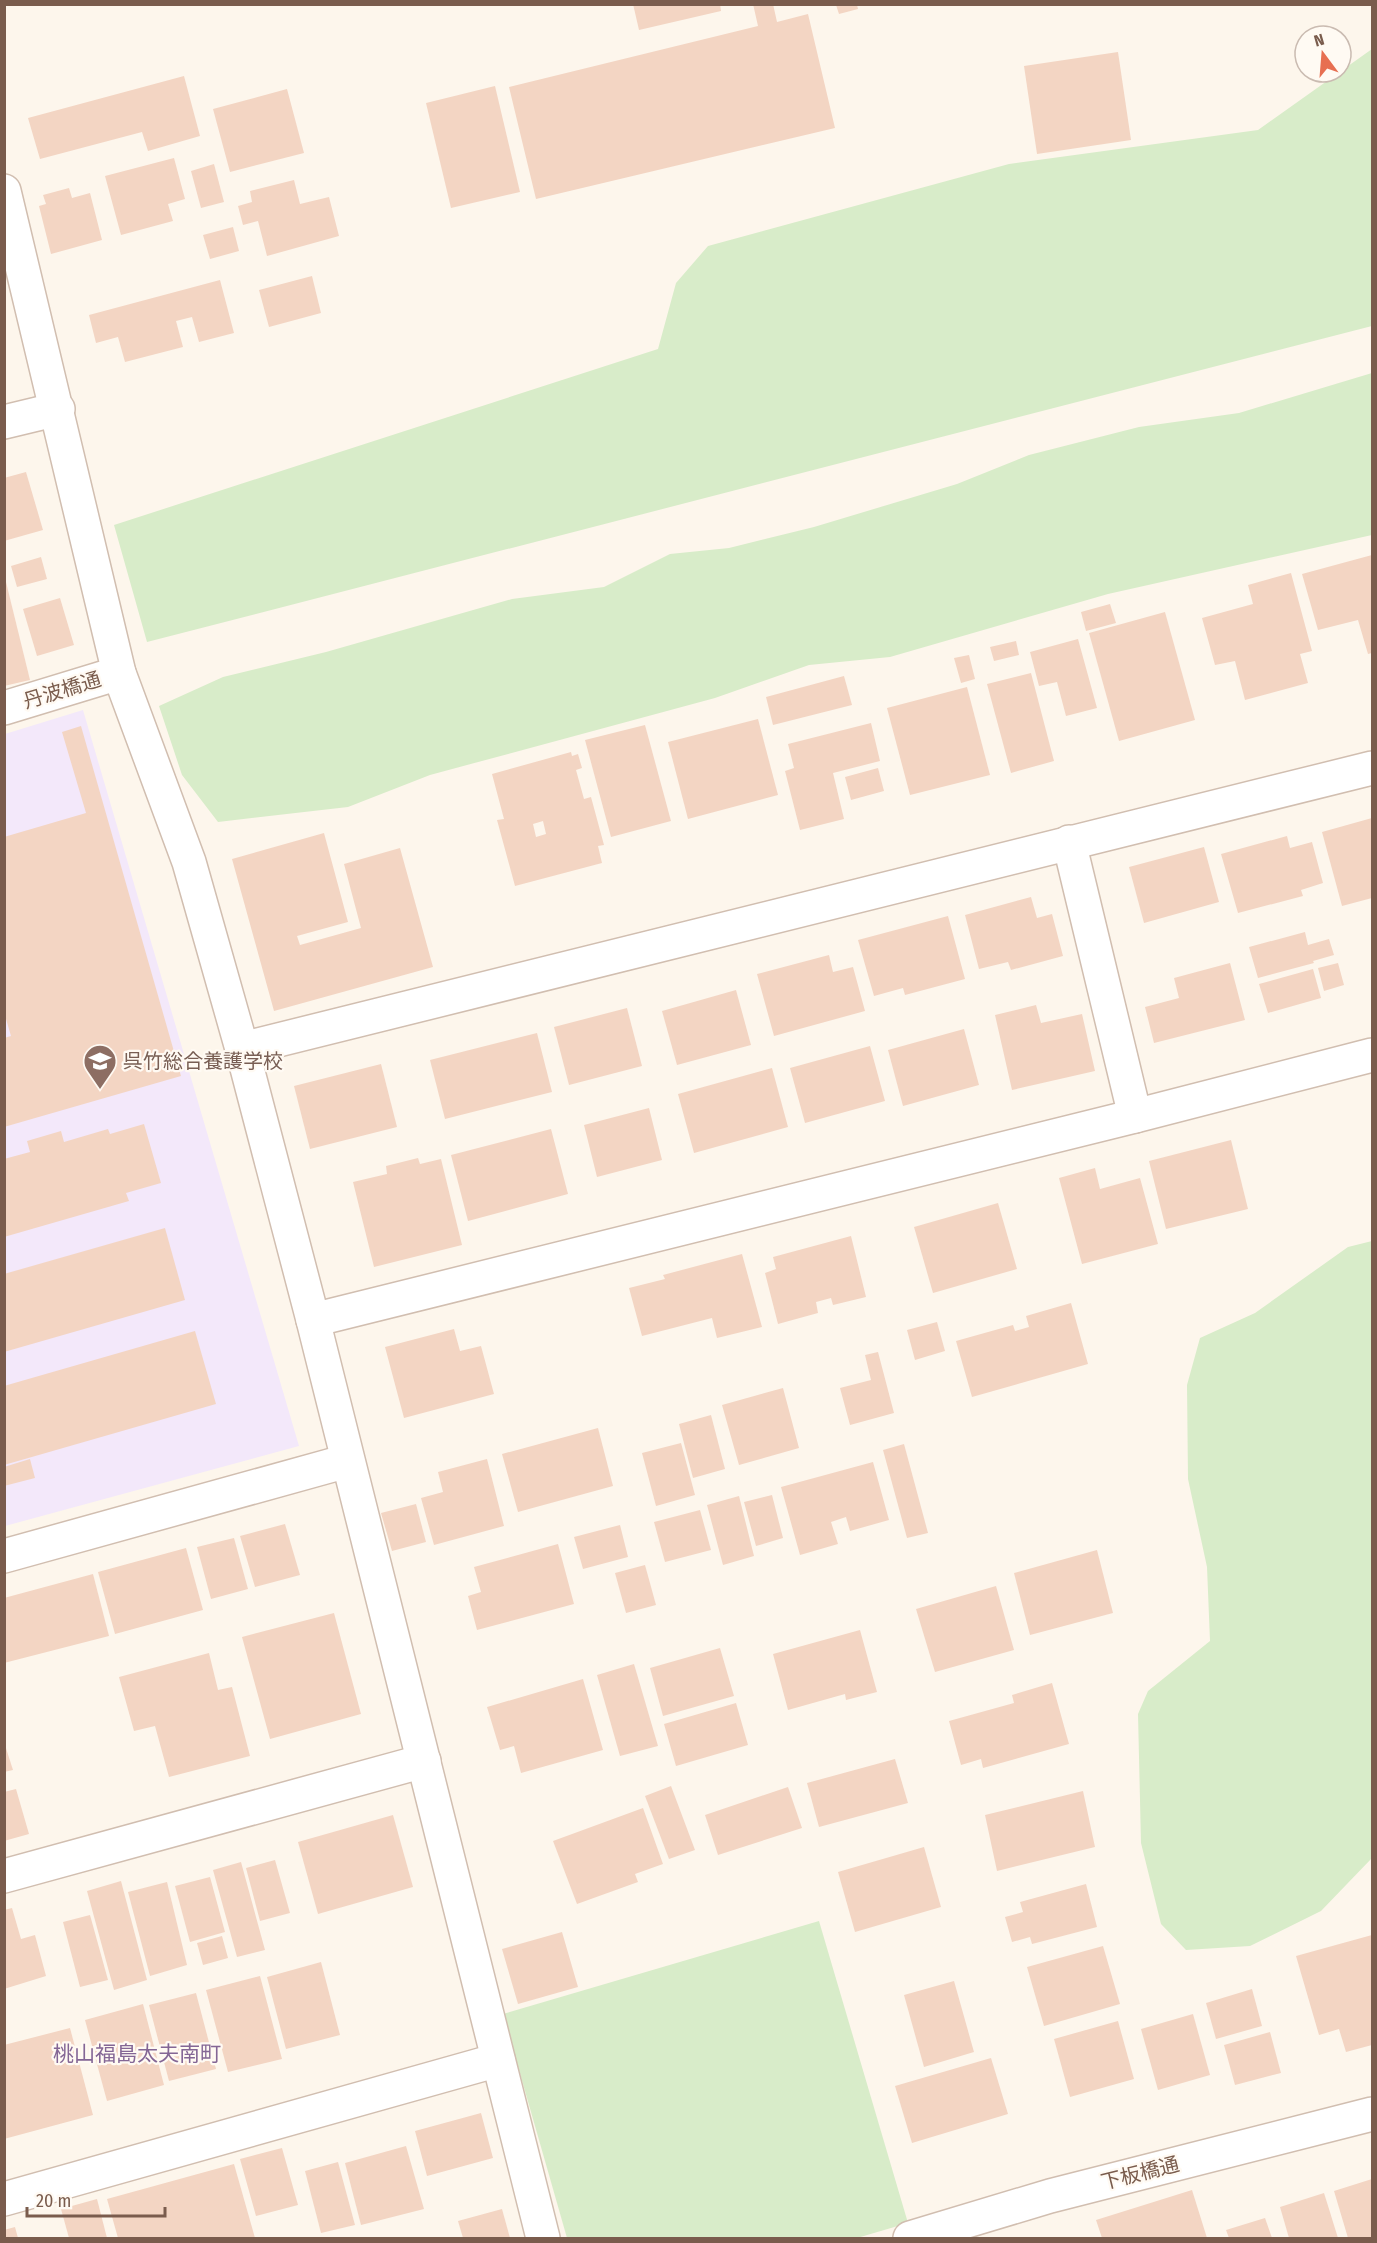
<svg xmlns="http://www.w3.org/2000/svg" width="1377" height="2243" viewBox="0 0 1377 2243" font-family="'Fira Sans Condensed','Noto Sans JP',sans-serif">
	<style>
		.education { fill: #f3e8fa }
		.green { fill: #d8ecc9 }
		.building { fill: #f3d5c3; fill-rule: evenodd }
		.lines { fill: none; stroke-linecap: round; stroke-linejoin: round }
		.minor-casing { stroke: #d1beb0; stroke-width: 36 }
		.minor { stroke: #fff; stroke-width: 33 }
		.labels { text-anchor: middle; stroke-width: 4.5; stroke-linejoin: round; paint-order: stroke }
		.street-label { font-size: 20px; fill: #7a5c4d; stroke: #fffaf3 }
		.education-label { font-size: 20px; fill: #785e54; stroke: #fffaf3; text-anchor: start }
		.neighbourhood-label { font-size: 21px; fill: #846695; stroke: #fffaf3 }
	</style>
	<rect width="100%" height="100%" fill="#fdf6ec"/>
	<!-- education -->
	<path class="education" d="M83,710L299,1446L5,1526V734Z"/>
	<!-- green -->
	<g class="green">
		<path d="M1372,49V326L147,642L114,525L658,349L676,283L708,246L1009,164L1258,130Z"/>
		<path d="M1372,373V535L1108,594L890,657L809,665L715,698L430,775L348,807L218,822L182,775L159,706L223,677L326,652L512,599L604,587L670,554L729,548L814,527L957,484L1029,455L1139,427L1239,413Z"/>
		<path d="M1372,1241V1858L1321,1911L1250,1946L1186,1950L1161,1924L1141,1843L1138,1714L1148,1691L1210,1641L1207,1567L1188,1479L1187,1385L1200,1338L1255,1313L1348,1247Z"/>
		<path d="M819,1921L908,2223L857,2238H567L503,2014Z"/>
	</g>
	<!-- building -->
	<g class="building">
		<path d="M633,4H720L721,11L639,30Z"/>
		<path d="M753,4H773L777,22L808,14L835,128L536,199L509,87L758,26Z"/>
		<path d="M836,5H857L858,9L839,14Z"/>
		<path d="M1118,52L1131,140L1037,154L1024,66Z"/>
		<path d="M184,76L200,136L148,151L142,132L40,159L28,118Z"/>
		<path d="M495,86L520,192L451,208L426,103Z"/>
		<path d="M287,89L304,153L230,172L213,109Z"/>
		<path d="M174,158L185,199L168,204L173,221L121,235L105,176Z"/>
		<path d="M214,164L224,202L201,208L191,171Z"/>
		<path d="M294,180L300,204L329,197L339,236L267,256L258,221L243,225L238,206L252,202L250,191Z"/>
		<path d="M69,188L72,198L90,193L102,240L51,254L39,206L46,204L43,195Z"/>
		<path d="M233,227L239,251L210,259L203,235Z"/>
		<path d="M312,276L321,313L269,327L259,290Z"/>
		<path d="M220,280L234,333L199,342L192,317L176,321L183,347L125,362L118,337L96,343L89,315Z"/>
		<path d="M26,472L43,530L4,541V478Z"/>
		<path d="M1372,555V653L1368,654L1358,620L1318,630L1302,574Z"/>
		<path d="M41,557L47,579L17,587L11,566Z"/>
		<path d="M1291,573L1312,651L1300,654L1308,683L1245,700L1235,661L1215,665L1202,618L1253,604L1248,585Z"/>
		<path d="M6,582L30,680L4,686V583Z"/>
		<path d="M60,598L74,645L37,656L23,609Z"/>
		<path d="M1110,604L1116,623L1086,631L1081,612Z"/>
		<path d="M1165,612L1195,720L1119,741L1089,633Z"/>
		<path d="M1078,639L1097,708L1066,716L1057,682L1039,686L1030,652Z"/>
		<path d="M1016,641L1019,655L994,661L990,647Z"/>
		<path d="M969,655L975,679L961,683L954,658Z"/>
		<path d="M1031,673L1054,761L1011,773L987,684Z"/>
		<path d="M844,676L852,705L773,725L766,697Z"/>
		<path d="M967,687L990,775L910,795L887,708Z"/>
		<path d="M758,719L778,795L688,819L668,742Z"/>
		<path d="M871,723L880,761L833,773L844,819L800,830L785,771L794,768L788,744Z"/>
		<path d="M645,725L671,821L611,837L585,740Z"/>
		<path d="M81,726L181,1076L4,1127V1038L11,1036L4,1012V837L86,813L62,732Z"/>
		<path d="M571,752L572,756L578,754L582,768L576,770L584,799L591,797L604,845L598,846L602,863L515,886L497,820L504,819L492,774ZM543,821L546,834L536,837L533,824Z"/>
		<path d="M878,768L884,791L851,800L845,777Z"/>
		<path d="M1372,818V898L1342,906L1322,832Z"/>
		<path d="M324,833L348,922L297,936L300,945L361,928L344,864L400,848L433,967L274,1011L232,859Z"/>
		<path d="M1287,836L1290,848L1312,842L1323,883L1301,890L1303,896L1238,913L1221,854Z"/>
		<path d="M1204,847L1219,902L1144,923L1129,867Z"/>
		<path d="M1031,897L1037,918L1052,914L1063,956L1011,970L1008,962L979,969L965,915Z"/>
		<path d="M948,916L965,979L905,995L903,988L874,996L858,940Z"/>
		<path d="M1305,932L1308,945L1329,939L1334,955L1313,961L1314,963L1258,978L1249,947Z"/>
		<path d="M829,955L833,972L853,967L865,1011L774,1036L757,974Z"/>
		<path d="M1230,963L1245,1020L1154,1043L1145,1007L1179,998L1174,978Z"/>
		<path d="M1338,963L1344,985L1324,991L1318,968Z"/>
		<path d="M1313,969L1321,998L1268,1013L1259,984Z"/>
		<path d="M736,990L751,1045L677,1065L662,1011Z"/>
		<path d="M1036,1005L1041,1023L1082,1014L1095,1071L1012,1090L995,1015Z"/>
		<path d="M627,1008L642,1066L569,1085L554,1027Z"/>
		<path d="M964,1029L979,1085L903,1106L888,1050Z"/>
		<path d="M537,1033L552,1092L445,1119L430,1060Z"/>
		<path d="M870,1046L885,1101L805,1123L790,1068Z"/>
		<path d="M381,1064L397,1127L310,1149L294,1086Z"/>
		<path d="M772,1068L788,1127L694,1153L678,1094Z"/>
		<path d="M649,1108L662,1160L597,1177L584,1125Z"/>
		<path d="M144,1124L161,1183L126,1193L129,1201L4,1237V1159L30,1152L27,1141L61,1131L64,1142L108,1129L110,1134Z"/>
		<path d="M551,1129L568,1194L468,1221L451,1155Z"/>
		<path d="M1231,1140L1248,1209L1166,1229L1149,1161Z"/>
		<path d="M418,1158L420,1164L441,1159L462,1245L374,1267L353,1182L387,1174L386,1166Z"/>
		<path d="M1095,1168L1100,1189L1140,1178L1158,1244L1082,1264L1059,1178Z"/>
		<path d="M998,1203L1017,1269L933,1293L914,1227Z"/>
		<path d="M165,1228L185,1300L4,1352V1274Z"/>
		<path d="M851,1236L866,1297L833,1305L831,1298L816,1302L818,1313L778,1324L765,1273L776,1269L773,1257Z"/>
		<path d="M742,1254L762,1327L717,1338L712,1318L642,1336L629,1288L665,1279L663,1275Z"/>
		<path d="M1071,1303L1088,1364L972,1397L956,1341L1013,1325L1015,1331L1029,1327L1026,1316Z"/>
		<path d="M937,1322L945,1351L915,1360L907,1330Z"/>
		<path d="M454,1329L460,1351L481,1346L494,1394L404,1418L385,1347Z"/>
		<path d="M195,1331L216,1404L4,1465V1386Z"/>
		<path d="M878,1352L894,1413L850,1425L840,1388L871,1380L865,1355Z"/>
		<path d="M783,1388L799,1448L739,1465L722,1405Z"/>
		<path d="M711,1415L725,1469L693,1478L679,1424Z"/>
		<path d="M598,1428L613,1486L518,1512L502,1454Z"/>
		<path d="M681,1443L695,1495L656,1506L642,1453Z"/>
		<path d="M904,1444L928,1533L907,1538L883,1450Z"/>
		<path d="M30,1459L35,1478L4,1486V1467Z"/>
		<path d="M487,1459L504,1526L434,1545L421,1498L443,1492L438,1472Z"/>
		<path d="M873,1462L889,1520L850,1531L846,1517L831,1522L838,1544L800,1555L781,1487Z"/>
		<path d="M772,1495L783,1538L756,1546L744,1502Z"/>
		<path d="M739,1496L754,1556L723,1565L707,1505Z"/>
		<path d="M416,1504L426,1542L392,1551L381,1513Z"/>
		<path d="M700,1510L711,1550L665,1562L654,1522Z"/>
		<path d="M285,1524L300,1575L255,1587L240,1536Z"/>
		<path d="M620,1525L628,1557L583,1569L574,1537Z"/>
		<path d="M234,1538L248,1589L211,1599L197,1547Z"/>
		<path d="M558,1544L574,1604L477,1630L468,1596L481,1592L474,1567Z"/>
		<path d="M186,1548L203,1610L115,1634L98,1572Z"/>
		<path d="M1097,1550L1113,1613L1030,1635L1014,1573Z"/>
		<path d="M645,1565L656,1605L626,1613L615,1573Z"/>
		<path d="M93,1574L109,1636L4,1663V1598Z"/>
		<path d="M996,1586L1014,1650L935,1672L916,1609Z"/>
		<path d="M334,1613L361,1714L270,1739L242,1637Z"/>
		<path d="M860,1630L877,1692L846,1700L845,1694L788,1710L773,1654Z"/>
		<path d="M720,1648L734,1696L663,1716L650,1668Z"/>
		<path d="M209,1653L218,1690L232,1687L250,1756L169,1777L155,1726L134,1731L119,1677Z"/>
		<path d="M634,1664L658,1746L620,1756L597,1675Z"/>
		<path d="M583,1679L603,1750L521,1773L514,1746L500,1750L487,1707Z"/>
		<path d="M1052,1683L1069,1744L983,1768L981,1759L961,1765L949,1721L1014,1703L1012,1695Z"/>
		<path d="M736,1703L748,1745L676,1766L664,1724Z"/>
		<path d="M4,1742L13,1770L4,1772Z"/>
		<path d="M895,1759L908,1803L819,1827L807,1783Z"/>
		<path d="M671,1786L695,1850L669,1859L645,1796Z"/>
		<path d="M788,1787L802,1828L718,1855L705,1815Z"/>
		<path d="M16,1789L29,1834L4,1841V1792Z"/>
		<path d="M1083,1791L1095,1847L997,1871L985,1815Z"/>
		<path d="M643,1808L663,1864L635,1874L638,1882L577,1904L553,1841Z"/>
		<path d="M393,1815L413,1887L318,1914L298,1842Z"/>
		<path d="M924,1847L941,1907L855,1932L838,1872Z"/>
		<path d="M275,1860L290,1913L260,1921L246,1868Z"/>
		<path d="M241,1862L265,1950L237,1957L213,1870Z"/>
		<path d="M210,1877L225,1932L190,1942L175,1886Z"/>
		<path d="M121,1881L147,1980L114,1990L87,1891Z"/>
		<path d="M167,1882L187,1965L150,1976L128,1892Z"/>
		<path d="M1086,1884L1097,1927L1032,1944L1030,1937L1012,1942L1005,1917L1023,1912L1020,1902Z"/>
		<path d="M12,1908L21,1939L35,1935L46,1976L4,1989V1910Z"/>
		<path d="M90,1915L108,1980L80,1987L63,1922Z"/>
		<path d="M562,1932L578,1987L518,2004L502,1949Z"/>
		<path d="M1372,1935V2045L1346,2052L1339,2029L1319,2035L1296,1956Z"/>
		<path d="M222,1936L228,1958L203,1965L197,1943Z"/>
		<path d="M1103,1946L1120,2004L1044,2026L1027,1967Z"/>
		<path d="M321,1962L340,2035L286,2049L267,1977Z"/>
		<path d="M260,1976L282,2059L228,2072L206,1990Z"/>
		<path d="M954,1981L974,2052L924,2067L904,1995Z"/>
		<path d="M1252,1989L1262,2026L1216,2039L1206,2003Z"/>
		<path d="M196,1993L216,2069L169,2081L149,2005Z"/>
		<path d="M143,2004L164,2085L107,2101L85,2020Z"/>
		<path d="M1193,2014L1210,2075L1158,2090L1141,2029Z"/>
		<path d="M1118,2021L1134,2079L1070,2097L1054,2039Z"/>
		<path d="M70,2028L93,2115L4,2139V2045Z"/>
		<path d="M1270,2032L1281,2073L1235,2085L1224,2045Z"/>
		<path d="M991,2058L1008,2114L912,2143L895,2086Z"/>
		<path d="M481,2113L493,2158L427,2176L415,2131Z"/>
		<path d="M406,2146L424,2209L361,2225L345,2163Z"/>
		<path d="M282,2148L298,2205L256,2216L240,2159Z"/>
		<path d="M338,2162L355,2225L321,2233L305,2171Z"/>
		<path d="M234,2164L255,2238H118L107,2199Z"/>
		<path d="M1372,2179V2238H1348L1334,2191Z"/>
		<path d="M1192,2190L1207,2238H1102L1096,2220Z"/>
		<path d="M1324,2193L1338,2238H1289L1280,2207Z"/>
		<path d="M97,2199L107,2238H69L61,2209Z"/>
		<path d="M502,2209L510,2238H463L458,2221Z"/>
		<path d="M1265,2218L1272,2238H1229L1226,2230Z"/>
		<path d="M15,2227L18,2238H4V2230Z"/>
	</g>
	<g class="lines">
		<defs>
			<g id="minor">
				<path d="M4,191L119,673L189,862L242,1049L313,1320L543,2238"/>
				<path d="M4,422L58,409"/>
				<path d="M4,708L119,673"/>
				<path d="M1069,842L1135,1116"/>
				<path d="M242,1049L1372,768"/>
				<path d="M313,1320L1135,1116L1372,1055"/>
				<path d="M4,1556L347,1461"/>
				<path d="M4,1876L424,1761"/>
				<path d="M4,2199L498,2060"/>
				<path d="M910,2238L1050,2196L1372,2114"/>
			</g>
		</defs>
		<!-- minor casing -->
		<use href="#minor" class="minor-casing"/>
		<!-- minor -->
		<use href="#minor" class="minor"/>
	</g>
	<!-- icons -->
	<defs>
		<symbol id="school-pin" viewBox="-11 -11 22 30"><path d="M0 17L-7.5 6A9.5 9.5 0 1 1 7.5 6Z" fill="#8d6e63" stroke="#fffaf3"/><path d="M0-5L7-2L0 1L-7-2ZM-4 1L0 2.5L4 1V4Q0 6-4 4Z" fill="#fff"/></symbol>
	</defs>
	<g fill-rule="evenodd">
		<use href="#school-pin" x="81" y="1042" width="38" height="52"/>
	</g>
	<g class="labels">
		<!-- street labels -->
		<g class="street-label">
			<text transform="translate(62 690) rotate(-17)" y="7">丹波橋通</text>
			<text transform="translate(1140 2173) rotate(-14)" y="7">下板橋通</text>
		</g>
		<!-- education labels -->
		<g class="education-label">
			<text x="123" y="1068">呉竹総合養護学校</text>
		</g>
		<!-- neighbourhood labels -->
		<g class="neighbourhood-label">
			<text x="137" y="2061">桃山福島太夫南町</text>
		</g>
	</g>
	<!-- border -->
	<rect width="1377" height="2243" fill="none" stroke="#7a5c4d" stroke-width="12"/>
	<!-- north arrow -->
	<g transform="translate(1323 54) rotate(344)"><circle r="28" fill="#fffaf3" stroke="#cabbb1" stroke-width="1.5"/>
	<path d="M0-4.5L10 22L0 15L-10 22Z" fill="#e76f51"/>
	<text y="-9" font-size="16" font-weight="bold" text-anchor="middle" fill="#7a5c4d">N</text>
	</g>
	<!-- scale -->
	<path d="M27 2207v9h138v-9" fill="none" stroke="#7a5c4d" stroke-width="3"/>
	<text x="36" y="2207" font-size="18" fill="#7a5c4d" stroke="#fffaf3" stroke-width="4.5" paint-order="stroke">20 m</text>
</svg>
